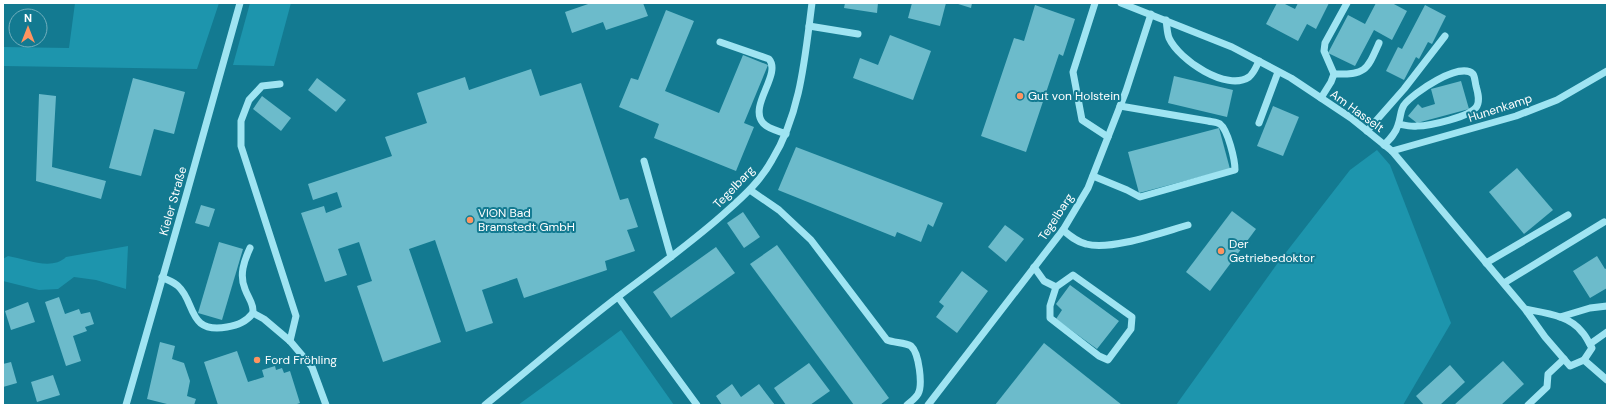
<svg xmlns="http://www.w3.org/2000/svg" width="1610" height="408" viewBox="0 0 1610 408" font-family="'DM Sans',sans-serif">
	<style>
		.green { fill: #1d95ad }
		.building { fill: #6cbbcb }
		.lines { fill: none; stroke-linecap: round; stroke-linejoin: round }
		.minor { stroke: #9fe4f2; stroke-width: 7 }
		.poi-dot { fill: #ff9460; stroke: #137a91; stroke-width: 1.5 }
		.labels { text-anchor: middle; stroke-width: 4; stroke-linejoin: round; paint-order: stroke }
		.poi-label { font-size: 12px; fill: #fff; stroke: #137a91; text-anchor: start }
		.street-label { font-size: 12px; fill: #fff; stroke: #137a91 }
	</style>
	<rect width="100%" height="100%" fill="#137a91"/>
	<!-- green -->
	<g class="green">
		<path d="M75,3H219L197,69L3,66V47L69,48Z"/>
		<path d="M250,3H291L274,66L233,65Z"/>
		<path d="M1377,150L1390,165L1451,323L1403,405H1176L1277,264L1350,170Z"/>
		<path d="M128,246L126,289L96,280L74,277L58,289L39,290L3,281V259L8,256C26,259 52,271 66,257Z"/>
		<path d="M621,330L674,405H518Z"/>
	</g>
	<!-- building -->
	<g class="building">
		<path d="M591,3H643L648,16L606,30L603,22L572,33L565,12Z"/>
		<path d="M845,3H878L877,13L844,8Z"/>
		<path d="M912,3H946L940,26L908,18Z"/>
		<path d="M955,3H972L971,8Z"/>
		<path d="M1277,3H1283L1295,9L1298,3H1329L1316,29L1307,24L1298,41L1266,24Z"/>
		<path d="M1376,3H1392L1407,11L1392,40L1374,30L1355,66L1328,53L1348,15L1365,24Z"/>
		<path d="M1035,5L1075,19L1063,56L1059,54L1026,152L981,136L1014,38L1024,41Z"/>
		<path d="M1425,5L1446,16L1432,44L1428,42L1419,59L1416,57L1404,80L1386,71L1398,47L1402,49Z"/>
		<path d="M666,10L694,21L665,91L719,113L743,55L768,65L744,123L754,127L736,171L654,138L659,124L619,107L631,78L638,80Z"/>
		<path d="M890,35L931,51L913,100L853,78L860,58L878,65Z"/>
		<path d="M531,69L540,96L581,83L620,200L628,198L638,227L627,230L635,251L605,261L607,270L524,298L517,278L482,290L493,323L466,332L435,240L409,249L441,342L383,362L357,286L372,281L359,242L338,249L347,275L325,282L301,213L324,206L326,213L342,207L337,192L313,200L308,184L392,156L385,137L427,123L417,93L465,77L469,90Z"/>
		<path d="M1174,76L1233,90L1227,117L1168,103Z"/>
		<path d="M133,78L185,92L174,134L154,129L141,176L109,168Z"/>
		<path d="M317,78L346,100L336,112L308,90Z"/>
		<path d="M1461,81L1469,109L1417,123L1408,116L1418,104L1422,108L1435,104L1431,89Z"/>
		<path d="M39,94L56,96L52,167L106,181L101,199L36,181Z"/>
		<path d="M262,96L291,118L281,131L253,109Z"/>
		<path d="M1273,106L1299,117L1283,156L1257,146Z"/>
		<path d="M1219,128L1230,169L1139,193L1128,152Z"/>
		<path d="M796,147L943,203L933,227L928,224L921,242L897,232L895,237L778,190Z"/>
		<path d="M1517,168L1553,210L1524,234L1489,192Z"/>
		<path d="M201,205L215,209L209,227L195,223Z"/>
		<path d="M1232,211L1256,229L1210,291L1186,272Z"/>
		<path d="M743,212L760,237L744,248L727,223Z"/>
		<path d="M1005,225L1024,239L1006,262L988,247Z"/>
		<path d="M219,242L243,249L222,320L198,313Z"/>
		<path d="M777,245L889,398L880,405H854L750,264Z"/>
		<path d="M716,247L735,273L671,318L653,292Z"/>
		<path d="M1597,256L1605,269L1607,268V288L1590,298L1573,271Z"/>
		<path d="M962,271L988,291L957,333L936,317L944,306L939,302Z"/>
		<path d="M1070,285L1119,321L1097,349L1056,319L1062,310L1056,304Z"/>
		<path d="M59,297L65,314L79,309L81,314L90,312L94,324L85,327L87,331L73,336L81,361L66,366L45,302Z"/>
		<path d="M28,302L35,322L11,330L5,311Z"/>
		<path d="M160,342L175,346L172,359L184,363L190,381L187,396L196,399L194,405H171L147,399Z"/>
		<path d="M1044,343L1122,405H995Z"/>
		<path d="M237,351L248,382L264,377L262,370L275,366L276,370L282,368L284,373L290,371L300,403L294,405H218L204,362Z"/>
		<path d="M1503,361L1524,384L1501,405H1454Z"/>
		<path d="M11,362L17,383L3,387V364Z"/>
		<path d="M809,363L830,391L810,405H786L774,388Z"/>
		<path d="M1450,365L1465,382L1440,405H1424L1416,396Z"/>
		<path d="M53,375L60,395L37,402L31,382Z"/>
		<path d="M732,384L741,397L759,384L775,405H722L716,396Z"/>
	</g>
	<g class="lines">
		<!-- minor -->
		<g class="minor">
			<path d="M1095,3L1073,72L1082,120L1108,137"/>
			<path d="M1121,3L1232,47L1291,78L1351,118L1392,151L1525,309C1545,313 1569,315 1582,332C1586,336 1589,343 1592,348L1584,360L1570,366L1545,337L1525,309"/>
			<path d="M1166,20C1167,26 1167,33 1169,38C1179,60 1227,92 1249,77C1254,73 1256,67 1259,61"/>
			<path d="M809,26L858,34"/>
			<path d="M720,42L769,59C782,74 748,106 763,123C768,129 779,131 786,134"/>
			<path d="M1334,74C1366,75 1367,70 1379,43"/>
			<path d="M280,84L262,86L249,100L241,121V146L296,316L290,341"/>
			<path d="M1321,98L1331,82L1334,74L1324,51L1325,43L1347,3"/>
			<path d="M1259,123L1278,72"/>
			<path d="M1367,131L1404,89L1445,36"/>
			<path d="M1384,145C1390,139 1396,133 1398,125C1401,117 1400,111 1404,105C1413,93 1460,61 1473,74C1475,77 1475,82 1476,86C1478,93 1480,100 1477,106C1471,117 1429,126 1417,126C1411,127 1404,125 1399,124"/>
			<path d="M1392,151L1516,116L1557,100L1607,71"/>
			<path d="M644,161L671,257"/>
			<path d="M1093,176L1127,190L1140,197L1235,170C1235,160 1228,130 1220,124C1217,122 1212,122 1208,121L1120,106"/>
			<path d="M750,190L779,210L811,240L887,340C894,343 905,342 911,346C919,353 923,385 918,394C915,399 910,402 907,405"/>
			<path d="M1063,230C1070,236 1077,242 1086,244C1111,251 1163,232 1188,225"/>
			<path d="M250,248C244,261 239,275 245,289C248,298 254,303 253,313L264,319L290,341L312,367L326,405"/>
			<path d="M1486,263L1568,215"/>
			<path d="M1034,267L1044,281L1056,287L1073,275L1132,317L1131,329L1108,360L1099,356L1050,318V306L1056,287"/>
			<path d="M162,277C167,280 174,282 178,286C196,302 187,334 227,327C238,325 246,322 253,313"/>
			<path d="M1504,283L1604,222"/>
			<path d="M618,297L697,405"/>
			<path d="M1560,317L1590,308L1607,306"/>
			<path d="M1590,344L1607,332"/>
			<path d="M1584,360L1607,380"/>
			<path d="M126,405L186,196L240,3"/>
			<path d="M485,405C530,369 573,331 619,296C656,268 694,241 728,210C745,195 761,180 772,160C801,113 805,56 812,3"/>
			<path d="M928,405L1063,230L1088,188L1126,91L1151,14"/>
			<path d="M1528,405L1547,387L1548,374L1564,359"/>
		</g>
	</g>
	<!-- markers -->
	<g class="poi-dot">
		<circle cx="1020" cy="96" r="4"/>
		<circle cx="470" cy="220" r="4"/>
		<circle cx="1221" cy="251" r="4"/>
		<circle cx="257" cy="360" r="4"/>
	</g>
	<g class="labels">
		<!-- poi labels -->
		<g class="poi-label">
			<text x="1028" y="100">Gut von Holstein</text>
			<text x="478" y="217">VION Bad<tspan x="478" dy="14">Bramstedt GmbH</tspan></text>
			<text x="1229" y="248">Der<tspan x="1229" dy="14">Getriebedoktor</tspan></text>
			<text x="265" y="364">Ford Fröhling</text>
		</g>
		<!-- street labels -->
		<g class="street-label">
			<text transform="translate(1500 108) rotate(-18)" y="4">Hunenkamp</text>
			<text transform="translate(1357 111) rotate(36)" y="4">Am Hasselt</text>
			<text transform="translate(734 187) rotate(-46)" y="4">Tegelbarg</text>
			<text transform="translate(173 201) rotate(-74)" y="4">Kieler Straße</text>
			<text transform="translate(1056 217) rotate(-57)" y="4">Tegelbarg</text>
		</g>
	</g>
	<!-- border -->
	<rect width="1610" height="408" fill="none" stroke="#ffffff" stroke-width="8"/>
	<!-- north arrow -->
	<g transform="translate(28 28)"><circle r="19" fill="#137a91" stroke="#71afbd"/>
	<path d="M0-3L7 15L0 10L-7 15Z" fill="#ff9460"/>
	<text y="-6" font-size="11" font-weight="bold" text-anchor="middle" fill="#ffffff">N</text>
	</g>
</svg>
